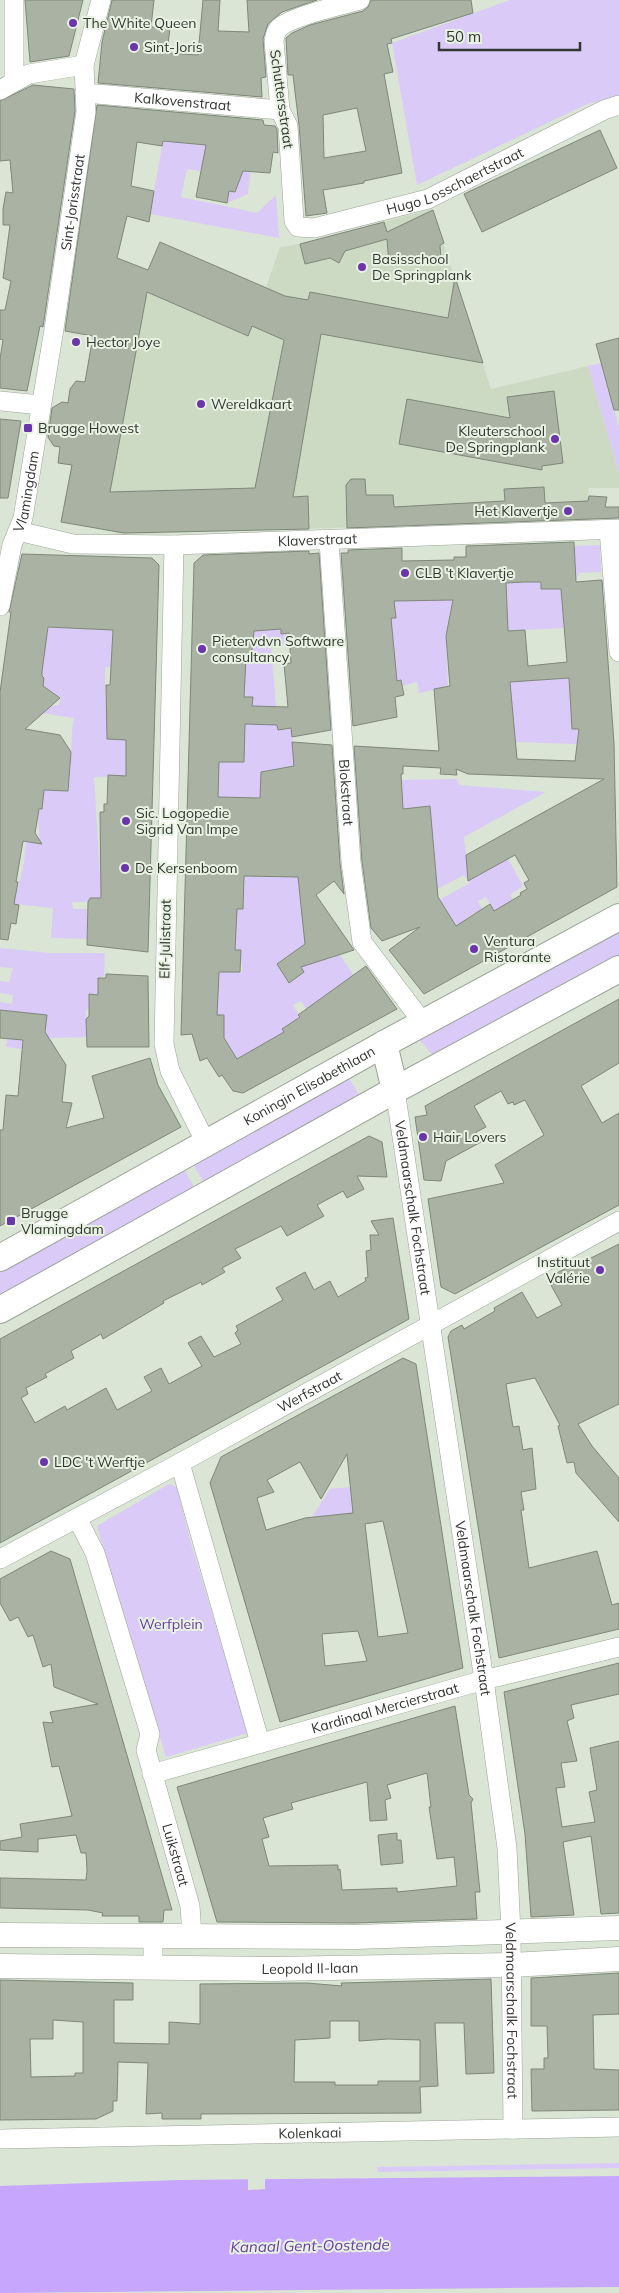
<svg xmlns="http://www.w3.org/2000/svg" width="619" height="2293" viewBox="0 0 619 2293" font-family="Mulish,sans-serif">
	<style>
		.built { fill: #ccdac4 }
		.green { fill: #d9caf7 }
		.water { fill: #c6a7fd }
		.pier { fill: #dbe5d6 }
		.building { fill: #a9b2a3; stroke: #7e8779; fill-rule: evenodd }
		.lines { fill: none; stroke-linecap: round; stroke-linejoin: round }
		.minor-casing { stroke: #9ba496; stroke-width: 20 }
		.tertiary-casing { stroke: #9ba496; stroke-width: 25 }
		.secondary-casing { stroke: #9ba496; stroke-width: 28 }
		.minor { stroke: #fff; stroke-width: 19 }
		.tertiary { stroke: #fff; stroke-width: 24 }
		.secondary { stroke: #fff; stroke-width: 26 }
		.poi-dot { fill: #6b35ac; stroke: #e8f2e3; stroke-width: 2 }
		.labels { text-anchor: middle; stroke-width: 4; stroke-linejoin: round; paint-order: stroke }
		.poi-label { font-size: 14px; fill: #323630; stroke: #e8f2e3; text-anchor: start }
		.street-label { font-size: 14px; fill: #323630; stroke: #e8f2e3 }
		.park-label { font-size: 14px; fill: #64399c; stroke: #e8f2e3 }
		.water-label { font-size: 15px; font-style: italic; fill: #663b9e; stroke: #e8f2e3 }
	</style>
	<rect width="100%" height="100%" fill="#dbe5d6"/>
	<!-- built -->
	<path class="built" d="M432,209L491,389L588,366L619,473V488H588L591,520L546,521L544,487L518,488L520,522L115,535V526L61,522L71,465L58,463L60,447L52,446L47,437L52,408L61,402L67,403L71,386H73L76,381L84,384L93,336L124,341L139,267L148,270L160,242L266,288L280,247L300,244Z"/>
	<!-- green -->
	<g class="green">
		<path d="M510,0H619V95L585,105L417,185L392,43Z"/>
		<path d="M163,141L253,150L248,194L227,203L229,191L235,192L239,182L237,177L203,164L200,171L187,169L181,197L257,213L276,195L279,238L150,214Z"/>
		<path d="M602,363L619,428V473L588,366Z"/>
		<path d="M600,545L601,572L579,573L575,582L572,615L563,616V628L508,631L506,583L541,582V589H547L575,573L574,546Z"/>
		<path d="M446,560L455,562L453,597L446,636L448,687L419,693L417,682L402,686L401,681H397L377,619L395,618L364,582L447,583Z"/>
		<path d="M225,626L281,629V634H289L290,645H271L278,730L291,728L293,748L307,776L274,771H262L261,798L221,797L218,801L214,762L245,732V724L226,705L252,706L253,698L225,697Z"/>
		<path d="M47,627L113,630L112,647L157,648V669L105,667L106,719L121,720L107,733V739L143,740L126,776L94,777L100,875H113L112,898H90V902H72L73,909H87V939L51,938L53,908L14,904L24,863L26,841L38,843C41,834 37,822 38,812L42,809V805L25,802L70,761C72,747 71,733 74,718L41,713L51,706L59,705L61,697L53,695L54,693L43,686L42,671Z"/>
		<path d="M571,678L572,729H579L577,744L515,742L510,682Z"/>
		<path d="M457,779L459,785L546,792L464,837L468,872L481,874L495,866L492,860L505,853L523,886L510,895L513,900L494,911L486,897L478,901L482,909L466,918L468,921L456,926L452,920L449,922L437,901L470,883L464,875L437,889L430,806L402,809L398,780Z"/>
		<path d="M238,876L298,877L324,960L340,955L355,977L309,1013L301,1001L293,1005L306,1027L291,1033L286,1026L282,1029L284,1032L277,1036L283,1044C260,1048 252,1044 242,1067L223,1035L224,1015H213L214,971L242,972V962L227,950L237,909H243L244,885Z"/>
		<path d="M619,930V956L433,1056L420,1040Z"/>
		<path d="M0,948L51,953H105L104,976L98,978V995L90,994L89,1005L86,1012L87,1037L50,1038L59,1054L6,1047L9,1025L0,1024V1002L12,1004L13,995L0,993V981L9,982L13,968L0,967Z"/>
		<path d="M349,1078L360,1097L204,1183L193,1164Z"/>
		<path d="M184,1169L194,1187L0,1300V1272Z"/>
		<path d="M169,1484L177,1487L190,1540L248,1733L166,1757L97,1526Z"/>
		<path d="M350,1487L353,1514L312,1517L330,1489Z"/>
		<path d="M619,2163V2168L378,2172L377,2167Z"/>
	</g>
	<!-- water -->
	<path class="water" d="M619,2176V2287L0,2293V2186L180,2180Z"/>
	<!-- pier -->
	<path class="pier" d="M265,2176V2189L248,2190V2177Z"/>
	<!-- building -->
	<g class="building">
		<path d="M25,0H83L69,56L30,62Z"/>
		<path d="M112,0H154L151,27L170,28L167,53L198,55L203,0H220L218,31L249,32L247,0H317L282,12L268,24L263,39L266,77L261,78L262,97L98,83L102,42Z"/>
		<path d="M371,0H471L473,13L391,39L392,43L387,44L393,72L384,74L402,173L364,181V183L323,190L327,213L306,216L299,125L293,75H288L286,38L292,33L310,25L363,11L368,7ZM357,108L366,151L324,158L323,115Z"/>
		<path d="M33,85L74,89L75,111L43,327L40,326L27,391L0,388V359L3,340L0,339V310H5L11,281L3,278L10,225H3V209L6,192L13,193L10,160L0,161V101Z"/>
		<path d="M97,105L263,120L264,125L275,126L277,129L278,153L273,152L270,173L243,171L235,192L229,191L227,203L196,197L206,145L163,141L162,146L137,142L131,186L154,191L149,222L127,216L117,258L148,270L160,242L285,296L308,300L310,292L448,318L455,277L483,363L321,334L293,497L308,496L309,529L124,533L61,522L72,465L58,463L60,447L54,446L48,437L52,408L62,402L68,403L70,389L76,381L85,382L93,336L65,331ZM147,292L248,336L252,326L284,340L255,488L110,492Z"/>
		<path d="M600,130L617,168L482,232L464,194Z"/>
		<path d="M433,210L444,243L440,245L441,261L389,265L387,239L345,251L339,263L330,258L305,264L300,244L384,222L387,232Z"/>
		<path d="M619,338V410H614L596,344Z"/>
		<path d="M554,391L563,463L542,466V470L399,444L407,399L510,418L507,397Z"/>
		<path d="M0,419L21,421L8,498H0Z"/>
		<path d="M351,479H365L366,495H393L394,507L505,501L504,489L544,487L545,503L588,501L589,496L607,497L605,507H619V518L347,528L346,485Z"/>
		<path d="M574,542L576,582L602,580L614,743L617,887L424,994L389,950L420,927L382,941L371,928L362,861L354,746L439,751L434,689L450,686L446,636L453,600L394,601L396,618H391L397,681L401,680L404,695L395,697L397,717L353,726L341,553H348V550L402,548V561L454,560V557H466V546ZM524,582H541V589H561L567,662L528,666L525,630L508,631L506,583ZM569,678L572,729H579L575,761L517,759L510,682ZM403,766L441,768L440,774L457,775L456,769L468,774L604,779L466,855L468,881L515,855L529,880L524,883L527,889L520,893L521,895L494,911L490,904L456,926L438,897L430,806L403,809L401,774H403Z"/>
		<path d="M309,551V554L319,553L331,730L292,737L291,728L278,730L277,725L245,724L244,762H219L218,797L260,798L261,772L294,766L292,742L332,745L340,863L344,894L334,881L316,895L354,950L301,967L304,972L289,983L277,964L305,944L298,877L244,876L243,909H237L235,950H241L240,972H219L217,1015H224V1038L237,1059L284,1032L282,1029L300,1017L298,1015L366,966L397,1009L243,1093L233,1091L222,1075L219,1077L207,1058L200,1061L192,1034L181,1035L194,563L203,555ZM281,629V634L289,633L291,663L284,664L288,707L252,706L253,697H244L246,659H251L254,631Z"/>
		<path d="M22,554L152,558L159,565L148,952L87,945L88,902L90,898H101L100,812H104V804H107L108,775L126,776V740L107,739L106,685H110L113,630L48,627L42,671V676L44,678L43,686L60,698L25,729L60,735L71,752L68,791L44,790L42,809H39L35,833L42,844L23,841L16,882H18L14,904L19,905L16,924L11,923L8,940L0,939V692L11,612H9Z"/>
		<path d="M106,974L148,976L149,1047H87L86,1019L89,1016V994L98,995V978H106Z"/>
		<path d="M619,999V1063L581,1086L602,1123L619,1113V1205L455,1294L441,1287L428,1199L504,1183L495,1165L544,1135L525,1100L514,1105L513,1102L508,1104L501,1091L474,1106L486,1127L476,1132L481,1142L446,1161L441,1181L424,1180L415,1117L427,1115L425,1106Z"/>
		<path d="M0,1010L47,1015L45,1032L66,1065L62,1102L72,1103L66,1128L104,1118L92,1076L150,1058L158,1085L181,1127L0,1226V1130H3L6,1095L18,1096L23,1040L0,1038Z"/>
		<path d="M369,1136L382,1142L387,1177L357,1176L364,1189L347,1198L343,1191L317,1205L324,1216L287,1236L281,1226L235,1249L241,1258L222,1268L225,1272L202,1285L201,1282L163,1301L164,1303L103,1339L101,1334L71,1351L74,1358L45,1374L47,1377L26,1388L28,1394L21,1398L35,1423L65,1406L67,1410L106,1388L117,1410L152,1391L144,1377L161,1368L169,1384L202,1366L188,1343L201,1336L214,1357L241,1344L235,1333L238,1330L236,1326L283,1300L276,1288L305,1272L314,1290L330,1281L338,1297L366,1281L365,1278L368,1277L366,1251L371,1250L370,1235H379L371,1221L393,1218L409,1319L0,1543V1339Z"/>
		<path d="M619,1244V1404L578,1424L592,1446L619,1478V1522L576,1473L574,1462L567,1463L558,1426L560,1425L535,1378L506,1384L513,1427L519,1426L523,1450L532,1448L536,1489L521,1492L524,1510H521L529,1568L597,1551L612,1605L619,1603V1629L499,1658L448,1337L451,1331L462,1325L464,1329L495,1311L494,1308L522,1292L537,1318L562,1305L547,1278L582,1260L583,1262Z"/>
		<path d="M403,1358L416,1364L463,1668L280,1722L210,1483L221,1457ZM347,1454L353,1513L305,1518L266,1530L257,1498L274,1492L267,1480L300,1462L321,1499ZM383,1521L408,1633L378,1637L365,1524ZM358,1631L367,1661L325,1666L322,1634Z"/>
		<path d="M51,1551L70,1559L172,1910H164L163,1922H139V1916H102L103,1913L88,1910L0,1908V1878L86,1880L87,1870L86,1853H81L76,1835L38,1839V1852L0,1850V1841L22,1837L20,1824L72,1816L59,1766L52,1767L43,1722L53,1723L50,1712L98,1704L54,1687L51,1664L43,1667L33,1635L28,1637L18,1617L10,1621L0,1603V1579Z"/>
		<path d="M619,1663V1694L571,1705L574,1718L567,1721L577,1761L561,1763L565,1787L556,1788L562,1827L595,1822L589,1792L597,1790L590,1748L619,1741V1913L601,1914L591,1836L563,1842L574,1915L531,1917L525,1834L504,1692Z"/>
		<path d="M455,1706L469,1795L473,1799L471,1803L480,1892H475L477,1919L354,1923L217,1922L177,1787ZM427,1773L431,1807H429L437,1859L454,1857L457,1886L397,1892V1888L342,1890L340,1869L338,1870V1865L269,1866L262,1839L269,1837L263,1818L293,1809L291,1803L367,1782L370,1821L387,1820L385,1800L391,1798L387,1785Z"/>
		<path d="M397,1833V1840H401L403,1863L381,1865L378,1835Z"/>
		<path d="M619,1973V2014L593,2015L594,2069L619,2070V2110L532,2111L531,2069H544V2058H548L547,2026H531V1978Z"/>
		<path d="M491,1979L494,2073L466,2074L464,2023H435L438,2086L420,2087L421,2113L201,2114V2119H162V2113L146,2114L148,2063L118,2062L117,2101H113V2111L96,2119L0,2120V1980L133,1983V2000H114V2043L169,2044V2022L200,2024V1984L307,1983L342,1986L341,1983ZM53,2020L83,2022V2073H75V2076L31,2077L30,2039H53ZM330,2021H359V2041L388,2039L420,2040V2081H378V2085H335V2082H294L295,2040L330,2038Z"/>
	</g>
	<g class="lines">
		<defs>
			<g id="minor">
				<path d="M14,0V81"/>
				<path id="s1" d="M360,0C340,6 295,15 280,27C276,30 275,36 274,41L280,110L288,126L294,221L298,227L314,228L428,199L604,110L619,105"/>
				<path d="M0,90L29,74L84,65"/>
				<path id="s2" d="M85,93L280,110"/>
				<path d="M0,401L41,405"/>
				<path d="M609,530L619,652"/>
				<path id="s3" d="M18,531L73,544L174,545L619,529"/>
				<path id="s4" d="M329,541L351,862L362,942L424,1024"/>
				<path d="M174,545L164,1044L170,1071L206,1143"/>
				<path id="s5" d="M0,606L12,545L23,518L54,329L86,112L84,65L101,0"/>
				<path id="s6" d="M395,1090L484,1680L507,1848L511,1932L513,2129"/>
				<path d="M180,1463L260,1743"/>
				<path id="s7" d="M77,1518L95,1553L150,1734L146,1750L190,1906L192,1936"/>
				<path id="s8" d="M0,1559L180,1463L619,1221"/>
				<path id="s9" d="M152,1774L484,1680L619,1647"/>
				<path d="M153,1936V1969"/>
				<path id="s10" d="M0,2139L619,2127"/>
			</g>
			<g id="tertiary">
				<path d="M0,1935L356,1937L619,1928"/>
				<path id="s11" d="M0,1966L271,1969L512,1965L619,1959"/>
			</g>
			<g id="secondary">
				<path d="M384,1044L395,1090"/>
				<path id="s12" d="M0,1258L384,1044L619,917"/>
				<path d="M0,1310L395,1090L619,969"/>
			</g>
		</defs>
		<!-- minor casing -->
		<use href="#minor" class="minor-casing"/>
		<!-- tertiary casing -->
		<use href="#tertiary" class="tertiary-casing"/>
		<!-- secondary casing -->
		<use href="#secondary" class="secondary-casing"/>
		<!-- minor -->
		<use href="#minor" class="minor"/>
		<!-- tertiary -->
		<use href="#tertiary" class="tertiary"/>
		<!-- secondary -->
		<use href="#secondary" class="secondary"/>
	</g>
	<!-- markers -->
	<g class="poi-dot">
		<circle cx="73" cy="23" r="5"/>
		<circle cx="134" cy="47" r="5"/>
		<circle cx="362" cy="267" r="5"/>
		<circle cx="76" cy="342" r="5"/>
		<circle cx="201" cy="404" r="5"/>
		<rect x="23" y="423" width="10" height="10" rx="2.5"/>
		<circle cx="555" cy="439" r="5"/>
		<circle cx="568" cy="511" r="5"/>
		<circle cx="405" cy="573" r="5"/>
		<circle cx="202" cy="649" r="5"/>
		<circle cx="126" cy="821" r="5"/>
		<circle cx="125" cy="868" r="5"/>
		<circle cx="474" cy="949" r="5"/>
		<circle cx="423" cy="1137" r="5"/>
		<rect x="6" y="1216" width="10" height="10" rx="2.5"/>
		<circle cx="600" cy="1270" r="5"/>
		<circle cx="44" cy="1462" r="5"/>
	</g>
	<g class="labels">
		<!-- poi labels -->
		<g class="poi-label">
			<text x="83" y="28">The White Queen</text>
			<text x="144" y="52">Sint-Joris</text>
			<text x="372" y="264">Basisschool<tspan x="372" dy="16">De Springplank</tspan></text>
			<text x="86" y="347">Hector Joye</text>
			<text x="211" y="409">Wereldkaart</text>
			<text x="38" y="433">Brugge Howest</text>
			<text x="545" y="436" text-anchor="end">Kleuterschool<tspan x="545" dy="16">De Springplank</tspan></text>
			<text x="558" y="516" text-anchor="end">Het Klavertje</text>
			<text x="415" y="578">CLB 't Klavertje</text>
			<text x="212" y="646">Pietervdvn Software<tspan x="212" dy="16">consultancy</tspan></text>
			<text x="136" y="818">Sic. Logopedie<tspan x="136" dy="16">Sigrid Van Impe</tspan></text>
			<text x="135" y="873">De Kersenboom</text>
			<text x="484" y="946">Ventura<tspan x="484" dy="16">Ristorante</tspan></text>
			<text x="433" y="1142">Hair Lovers</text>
			<text x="21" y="1218">Brugge<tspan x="21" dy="16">Vlamingdam</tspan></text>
			<text x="590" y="1267" text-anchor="end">Instituut<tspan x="590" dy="16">Valérie</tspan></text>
			<text x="54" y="1467">LDC 't Werftje</text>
		</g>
		<!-- street labels -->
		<g class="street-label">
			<text transform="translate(282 99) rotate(82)" y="5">Schuttersstraat</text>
			<text dy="5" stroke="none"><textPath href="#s2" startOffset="98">Kalkovenstraat</textPath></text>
			<text dy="5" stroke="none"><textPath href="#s1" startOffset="455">Hugo Losschaertstraat</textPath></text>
			<text dy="5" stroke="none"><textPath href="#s5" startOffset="411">Sint-Jorisstraat</textPath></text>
			<text dy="5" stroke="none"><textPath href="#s5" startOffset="118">Vlamingdam</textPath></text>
			<text dy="5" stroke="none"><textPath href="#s3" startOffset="301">Klaverstraat</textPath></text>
			<text dy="5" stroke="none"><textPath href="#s4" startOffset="252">Blokstraat</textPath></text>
			<text transform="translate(165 939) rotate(-89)" y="5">Elf-Julistraat</text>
			<text dy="5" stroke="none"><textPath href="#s12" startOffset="354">Koningin Elisabethlaan</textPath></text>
			<text dy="5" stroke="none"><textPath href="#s6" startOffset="119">Veldmaarschalk Fochstraat</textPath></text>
			<text dy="5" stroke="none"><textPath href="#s8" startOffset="352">Werfstraat</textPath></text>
			<text dy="5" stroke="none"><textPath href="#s6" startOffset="524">Veldmaarschalk Fochstraat</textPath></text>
			<text dy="5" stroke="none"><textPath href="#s9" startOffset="242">Kardinaal Mercierstraat</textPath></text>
			<text dy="5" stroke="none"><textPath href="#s7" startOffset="354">Luikstraat</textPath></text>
			<text dy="5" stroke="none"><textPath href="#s11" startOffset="310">Leopold II-laan</textPath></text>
			<text dy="5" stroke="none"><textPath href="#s6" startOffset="929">Veldmaarschalk Fochstraat</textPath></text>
			<text dy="5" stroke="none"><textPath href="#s10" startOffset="310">Kolenkaai</textPath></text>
		</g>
		<!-- park labels -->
		<g class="park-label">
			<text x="171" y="1629">Werfplein</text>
		</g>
		<!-- water labels -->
		<g class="water-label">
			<text transform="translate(310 2246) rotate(-1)" y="5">Kanaal Gent-Oostende</text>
		</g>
	</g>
	<!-- scale -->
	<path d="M439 42v8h141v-8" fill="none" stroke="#323630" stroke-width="2.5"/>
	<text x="446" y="42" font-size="15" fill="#323630" stroke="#e8f2e3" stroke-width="4" paint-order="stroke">50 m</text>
</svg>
